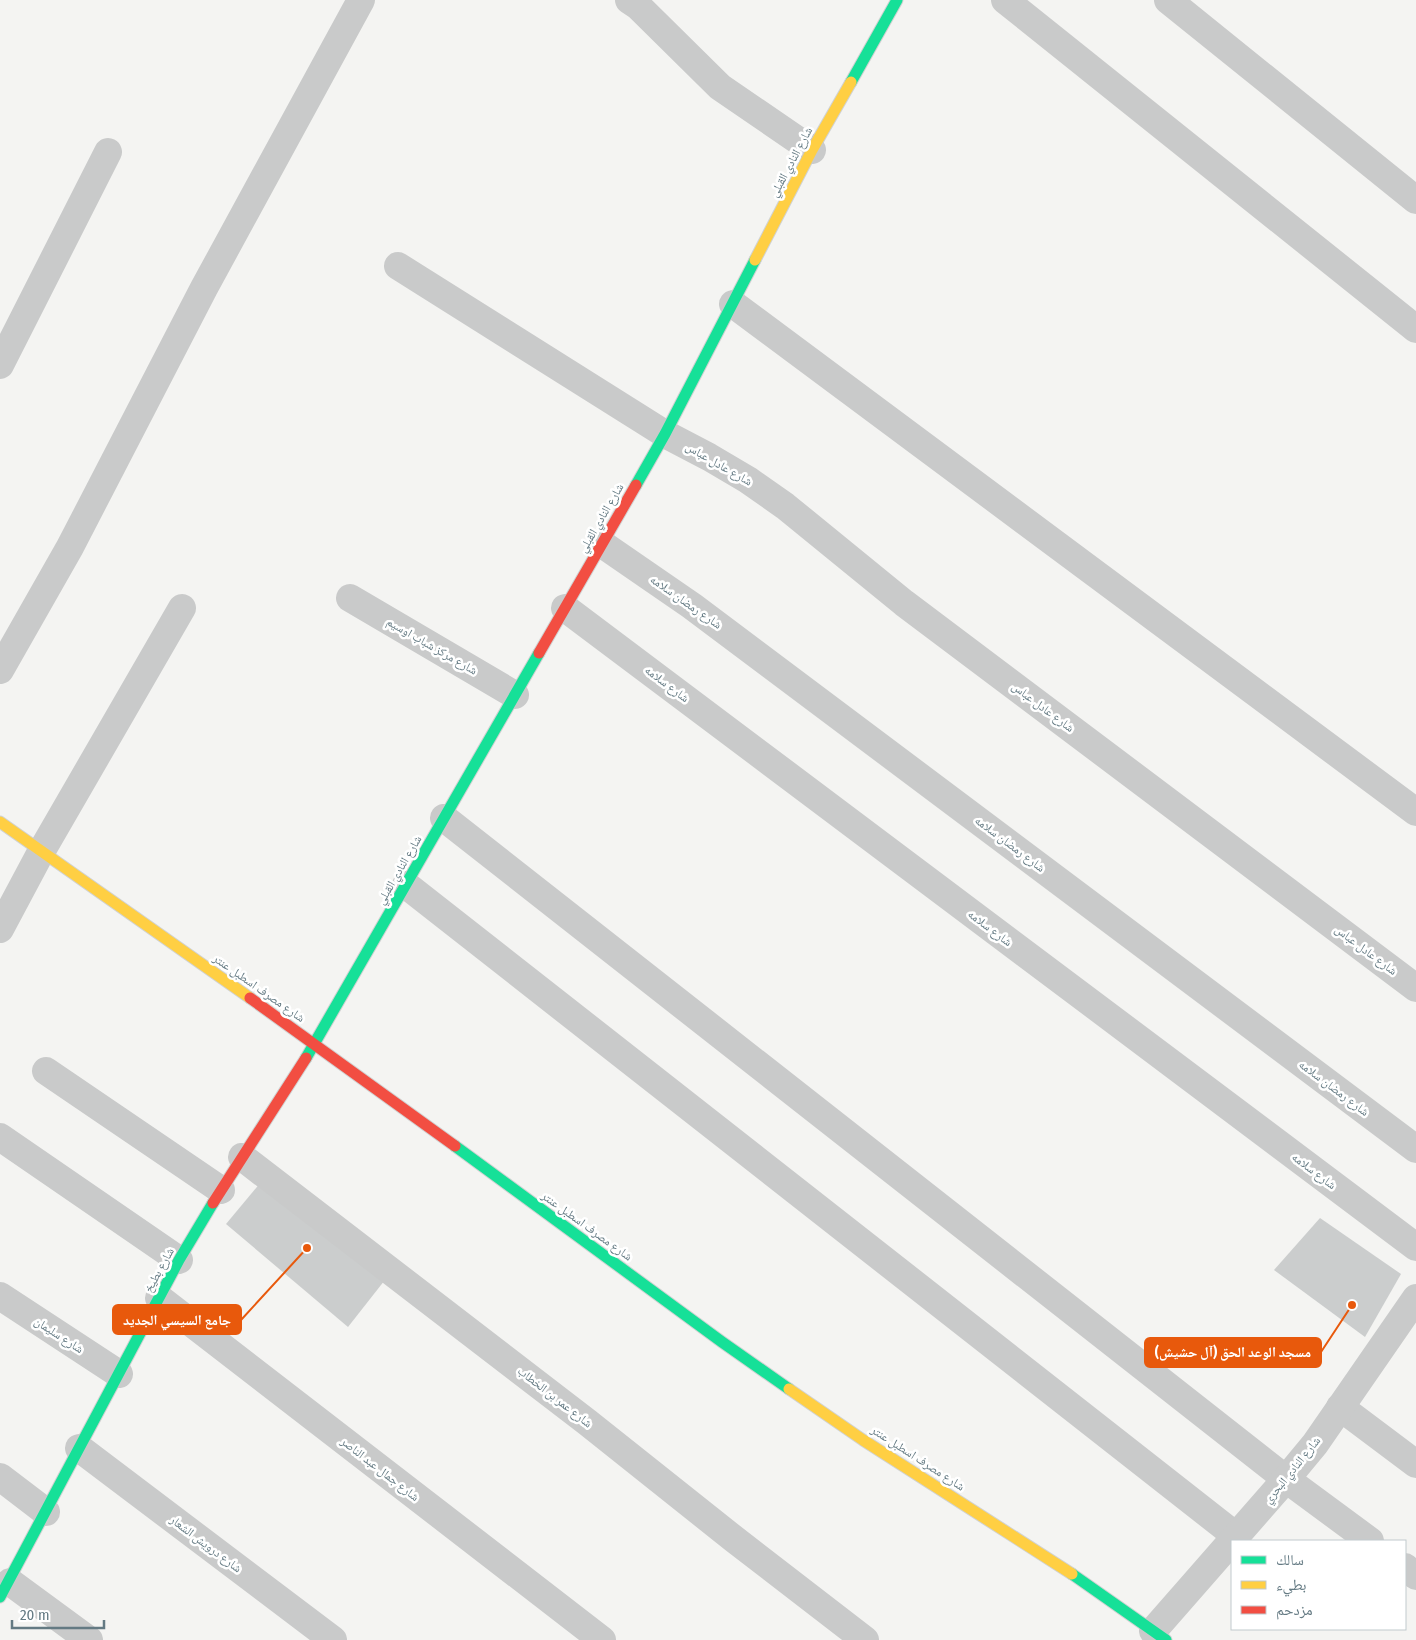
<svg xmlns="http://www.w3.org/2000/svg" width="1416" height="1640" viewBox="0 0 1416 1640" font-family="'Fira Sans Condensed','Noto Naskh Arabic',sans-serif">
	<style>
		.building { fill: #cbcdcd }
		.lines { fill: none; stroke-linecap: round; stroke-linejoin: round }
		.fast-casing { stroke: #d0d2d2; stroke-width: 13 }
		.slow-casing { stroke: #d0d2d2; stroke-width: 13 }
		.jam-casing { stroke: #d0d2d2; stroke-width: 13 }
		.street { stroke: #c9caca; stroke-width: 28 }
		.fast { stroke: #16e098; stroke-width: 11 }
		.slow { stroke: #ffcf43; stroke-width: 11 }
		.jam { stroke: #f24e42; stroke-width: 11 }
		.labels { text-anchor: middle; stroke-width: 5; stroke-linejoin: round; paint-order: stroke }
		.street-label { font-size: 12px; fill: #647a83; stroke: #fff }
		.leader { fill: none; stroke: #e8590c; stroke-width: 2 }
		.callout-dot { fill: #e8590c; stroke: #fff; stroke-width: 2 }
		.callout { fill: #e8590c; stroke: #e8590c; stroke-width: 2 }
		.callout-label { font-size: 14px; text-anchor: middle; font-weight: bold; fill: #fff }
	</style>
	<rect width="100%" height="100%" fill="#f4f4f2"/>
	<!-- building -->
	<g class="building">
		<path d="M266,1176L392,1271L348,1327L226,1224Z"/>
		<path d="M1320,1218L1401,1274L1365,1337L1274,1270Z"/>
	</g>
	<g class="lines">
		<defs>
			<g id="fast">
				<path d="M851,82L897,0"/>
				<path d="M636,485L665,434L755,260"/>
				<path d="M306,1058L539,653"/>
				<path d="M455,1146L722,1342L789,1389"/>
				<path d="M1072,1574L1166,1640"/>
				<path d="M0,1597L179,1260L213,1203"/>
			</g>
			<g id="slow">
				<path d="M755,260L812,150L851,82"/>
				<path d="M0,822L250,998"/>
				<path d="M789,1389L863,1440L1072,1574"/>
			</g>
			<g id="jam">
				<path d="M539,653L636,485"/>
				<path d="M250,998L455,1146"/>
				<path d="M213,1203L306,1058"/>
			</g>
		</defs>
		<!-- fast casing -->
		<use href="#fast" class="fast-casing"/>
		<!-- slow casing -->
		<use href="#slow" class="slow-casing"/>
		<!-- jam casing -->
		<use href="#jam" class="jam-casing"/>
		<!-- street -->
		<g class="street">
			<path d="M629,0L638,6L720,87L812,150"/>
			<path d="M1005,0L1416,329"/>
			<path d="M1168,0L1416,200"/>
			<path d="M398,266L665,434L709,457L748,480L785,506L904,603L1416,988"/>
			<path d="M733,304L1416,812"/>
			<path d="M0,365L108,152"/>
			<path d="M602,544L692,606L1416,1149"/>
			<path d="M350,598L515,695"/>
			<path d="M565,608L1416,1247"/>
			<path d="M0,670L70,547L204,288L361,0"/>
			<path d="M444,818L1286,1479L1370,1541"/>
			<path d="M406,885L1236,1536"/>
			<path d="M0,929L41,852L182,608"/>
			<path d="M46,1071L221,1190"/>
			<path d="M0,1137L179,1260"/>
			<path d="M242,1157L587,1422L734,1539L865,1640"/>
			<path d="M0,1296L119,1374"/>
			<path d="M159,1298L602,1640"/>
			<path d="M1340,1407L1416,1464"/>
			<path d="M79,1448L333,1640"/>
			<path d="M0,1477L46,1512"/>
			<path d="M1405,1567L1416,1576"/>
			<path d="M10,1582L89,1640"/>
			<path d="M1153,1631L1286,1479L1315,1444L1416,1298"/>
		</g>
		<!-- fast -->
		<use href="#fast" class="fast"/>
		<!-- slow -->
		<use href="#slow" class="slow"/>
		<!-- jam -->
		<use href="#jam" class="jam"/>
	</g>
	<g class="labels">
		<!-- street labels -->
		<g class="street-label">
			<text transform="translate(791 162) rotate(-62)" y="4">شارع النادي القبلي</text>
			<text transform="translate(719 464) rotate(30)" y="4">شارع عادل عباس</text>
			<text transform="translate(601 518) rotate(-60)" y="4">شارع النادي القبلي</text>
			<text transform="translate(686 602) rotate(35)" y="4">شارع رمضان سلامه</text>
			<text transform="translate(432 646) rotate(30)" y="4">شارع مركز شباب اوسيم</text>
			<text transform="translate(667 684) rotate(37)" y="4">شارع سلامه</text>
			<text transform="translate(1043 707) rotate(37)" y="4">شارع عادل عباس</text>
			<text transform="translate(1010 844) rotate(37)" y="4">شارع رمضان سلامه</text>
			<text transform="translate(399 870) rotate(-60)" y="4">شارع النادي القبلي</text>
			<text transform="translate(990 928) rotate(37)" y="4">شارع سلامه</text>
			<text transform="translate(1366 950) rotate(37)" y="4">شارع عادل عباس</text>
			<text transform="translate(259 988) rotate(35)" y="4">شارع مصرف اسطبل عنتر</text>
			<text transform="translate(1334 1088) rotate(37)" y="4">شارع رمضان سلامه</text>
			<text transform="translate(1314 1171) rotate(37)" y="4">شارع سلامه</text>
			<text transform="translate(587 1226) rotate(36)" y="4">شارع مصرف اسطبل عنتر</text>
			<text transform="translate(159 1270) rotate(-61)" y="4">شارع بطيخ</text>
			<text transform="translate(59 1335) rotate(33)" y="4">شارع سليمان</text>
			<text transform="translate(555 1397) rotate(38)" y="4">شارع عمر بن الخطاب</text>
			<text transform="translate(918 1458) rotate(33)" y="4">شارع مصرف اسطبل عنتر</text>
			<text transform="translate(380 1469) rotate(38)" y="4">شارع جمال عبد الناصر</text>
			<text transform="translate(1292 1470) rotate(-51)" y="4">شارع النادي البحري</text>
			<text transform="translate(206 1544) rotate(37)" y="4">شارع درويش الشعار</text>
		</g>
	</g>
	<!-- callouts -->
	<path class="leader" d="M307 1248L241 1320M1352 1305L1321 1352"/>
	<g class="callout-dot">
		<circle cx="307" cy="1248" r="5"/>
		<circle cx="1352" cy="1305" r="5"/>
	</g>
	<g class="callout">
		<rect x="113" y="1305" width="128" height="29" rx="5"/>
		<rect x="1145" y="1338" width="176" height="29" rx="5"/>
	</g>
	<g class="callout-label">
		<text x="177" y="1325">جامع السيسي الجديد</text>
		<text x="1233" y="1357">مسجد الوعد الحق (آل حشيش)</text>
	</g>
	<!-- legend -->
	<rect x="1231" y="1540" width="175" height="90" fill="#ffffff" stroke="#c1cacd"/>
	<rect x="1241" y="1556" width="25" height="8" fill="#16e098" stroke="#c1cacd"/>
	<text x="1276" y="1565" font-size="15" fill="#647a83">سالك</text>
	<rect x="1241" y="1581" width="25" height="8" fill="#ffcf43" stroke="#c1cacd"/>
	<text x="1276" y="1590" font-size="15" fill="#647a83">بطيء</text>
	<rect x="1241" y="1606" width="25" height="8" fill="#f24e42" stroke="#c1cacd"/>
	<text x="1276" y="1615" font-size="15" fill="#647a83">مزدحم</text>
	<!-- scale -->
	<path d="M12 1620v8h92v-8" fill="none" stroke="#647a83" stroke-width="2.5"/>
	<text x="20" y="1620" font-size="15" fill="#647a83" stroke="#ffffff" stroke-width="4" paint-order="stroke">20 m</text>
</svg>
